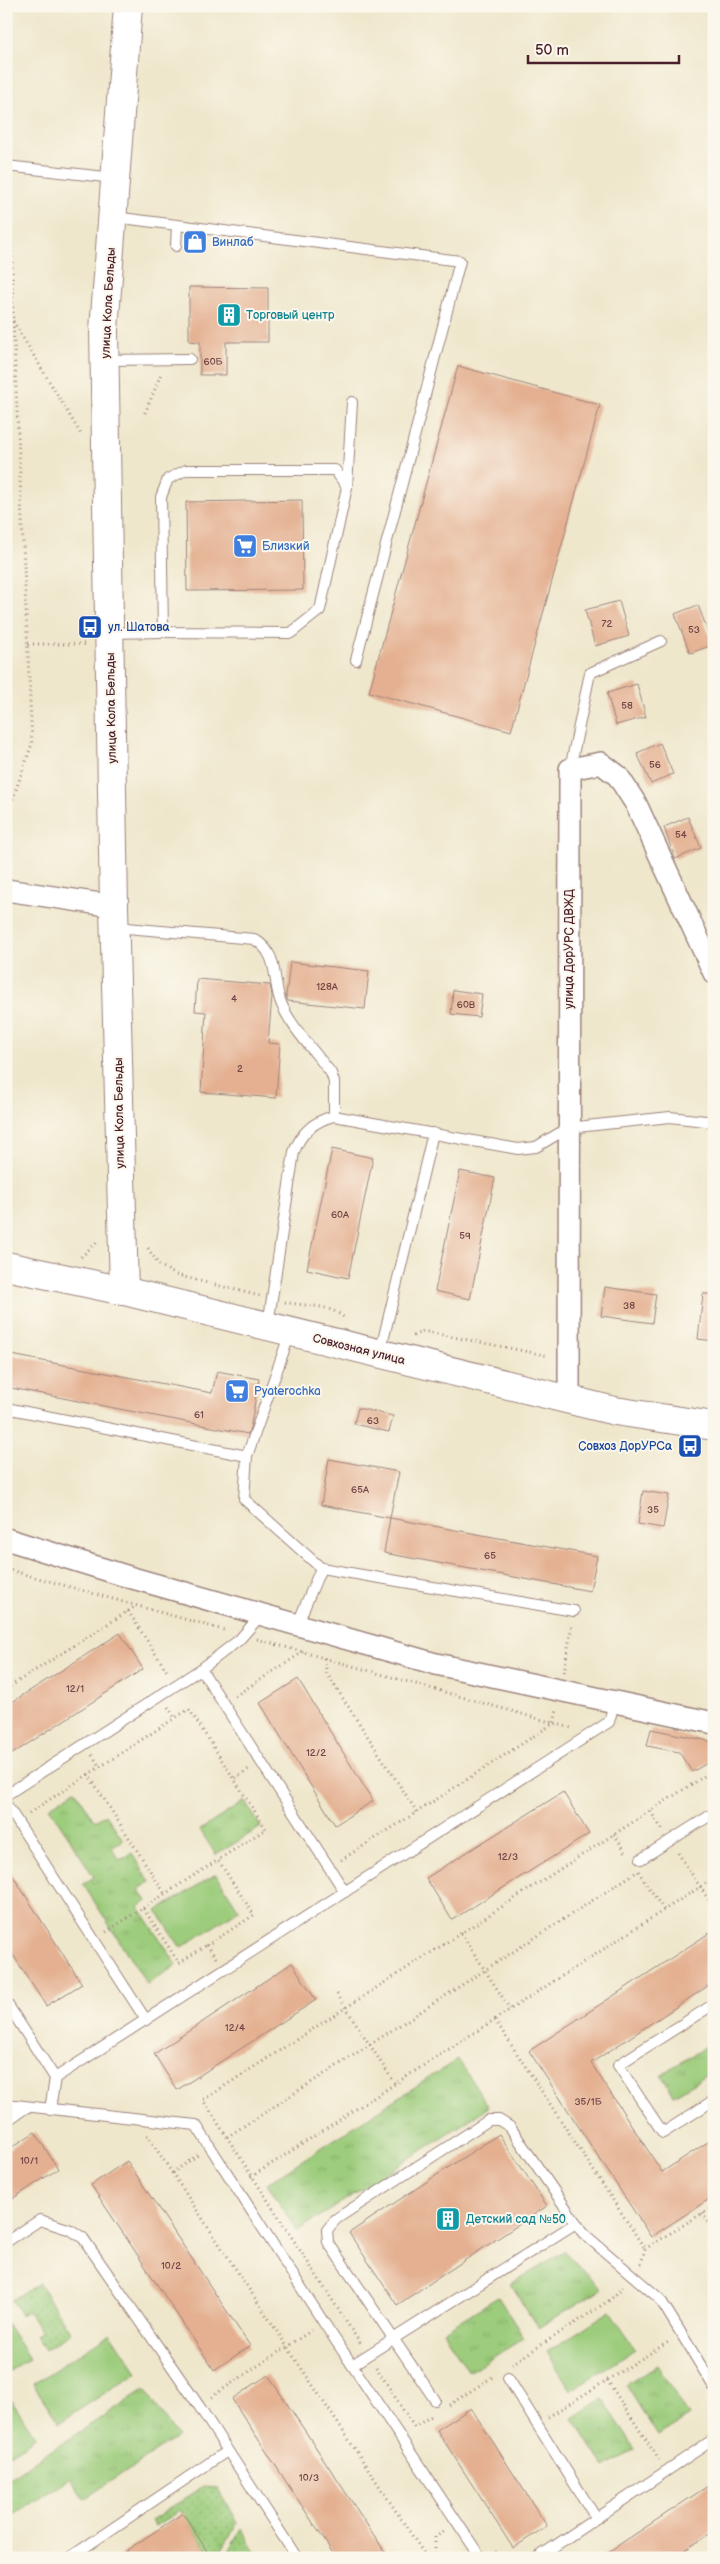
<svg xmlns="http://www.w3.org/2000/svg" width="720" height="2564" viewBox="0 0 720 2564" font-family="'Balsamiq Sans',sans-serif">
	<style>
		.grass { fill: url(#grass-dots); stroke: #737653 }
		.park { fill: url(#park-tufts); stroke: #737653 }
		.garden { fill: #9ccc7b; stroke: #737653 }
		.building { fill: #e4b091 }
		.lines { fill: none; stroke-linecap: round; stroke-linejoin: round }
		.lane-casing { stroke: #9c837c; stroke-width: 12 }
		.street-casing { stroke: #9c837c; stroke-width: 24 }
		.secondary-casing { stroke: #9c837c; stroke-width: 30 }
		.path { stroke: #9c837c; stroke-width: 3; stroke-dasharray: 1 4; stroke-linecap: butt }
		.lane { stroke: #fff; stroke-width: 10 }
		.street { stroke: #fff; stroke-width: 21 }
		.secondary { stroke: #fff; stroke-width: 28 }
		.labels { text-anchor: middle; stroke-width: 4; stroke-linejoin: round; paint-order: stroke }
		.number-label { font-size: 10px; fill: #704344 }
		.shop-label { font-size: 12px; fill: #366cbe; stroke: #fbf7ec; text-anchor: start }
		.street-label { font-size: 12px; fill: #4a1f2b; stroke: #fbf7ec }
		.culture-label { font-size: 12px; fill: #0d838f; stroke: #fbf7ec; text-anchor: start }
		.transit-label { font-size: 12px; fill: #164399; stroke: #fbf7ec; text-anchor: start }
	</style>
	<defs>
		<pattern id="grass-dots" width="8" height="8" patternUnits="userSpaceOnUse" patternTransform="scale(1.25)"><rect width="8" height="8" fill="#9ccc7b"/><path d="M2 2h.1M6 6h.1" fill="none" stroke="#88af6a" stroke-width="1.8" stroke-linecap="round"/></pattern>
		<pattern id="park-tufts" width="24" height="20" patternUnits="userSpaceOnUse" patternTransform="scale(1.25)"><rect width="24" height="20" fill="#9ccc7b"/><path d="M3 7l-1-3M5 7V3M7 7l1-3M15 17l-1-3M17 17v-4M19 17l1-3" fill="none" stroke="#88af6a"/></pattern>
	</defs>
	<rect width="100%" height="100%" fill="#fbf7ec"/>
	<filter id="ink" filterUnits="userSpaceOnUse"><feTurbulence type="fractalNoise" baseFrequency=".02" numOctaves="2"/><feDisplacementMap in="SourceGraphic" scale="10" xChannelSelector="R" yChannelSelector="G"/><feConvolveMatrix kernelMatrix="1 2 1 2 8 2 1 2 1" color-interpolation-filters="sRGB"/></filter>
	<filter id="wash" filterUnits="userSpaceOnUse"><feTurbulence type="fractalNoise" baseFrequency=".0096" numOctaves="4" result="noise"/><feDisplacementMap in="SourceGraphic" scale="20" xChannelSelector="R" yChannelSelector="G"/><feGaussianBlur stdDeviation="1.12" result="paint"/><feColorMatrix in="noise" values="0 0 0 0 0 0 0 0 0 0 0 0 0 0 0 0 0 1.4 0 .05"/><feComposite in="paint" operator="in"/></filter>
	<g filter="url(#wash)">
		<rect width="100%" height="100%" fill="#efe7cc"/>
		<!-- grass -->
		<g class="grass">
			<path d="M39,2283L71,2333L45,2350L36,2335L41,2332L28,2311L21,2315L12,2300Z"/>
			<path d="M203,2487L218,2488L238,2522L217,2558H196L207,2551L180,2510L155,2526L151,2520Z"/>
			<path d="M241,2529L260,2558H224Z"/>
		</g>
		<!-- park -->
		<g class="park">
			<path d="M75,1790L95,1821L106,1814L123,1840L112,1848L120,1860L132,1853L150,1882L139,1889L147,1901L139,1907L177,1965L147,1984L83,1884L94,1877L49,1807Z"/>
			<path d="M245,1801L261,1827L216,1855L200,1830Z"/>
			<path d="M714,2041V2070L674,2095L661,2075Z"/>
			<path d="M458,2059L489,2107L297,2231L267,2183Z"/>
			<path d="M564,2251L601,2289L538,2328L510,2284Z"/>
			<path d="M498,2297L524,2338L469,2372L443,2331Z"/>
			<path d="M657,2365L689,2416L658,2436L626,2385Z"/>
			<path d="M145,2389L177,2437L84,2499L70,2478L6,2520V2480Z"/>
			<path d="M603,2399L635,2449L605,2468L573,2418Z"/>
		</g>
		<!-- garden -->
		<g class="garden">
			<path d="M216,1874L239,1910L181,1948L157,1911Z"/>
			<path d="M610,2311L635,2349L571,2390L547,2352Z"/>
			<path d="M6,2323L29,2359L6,2373Z"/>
			<path d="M111,2333L137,2372L59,2423L33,2384Z"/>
			<path d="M10,2399L36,2437L6,2456V2401Z"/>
		</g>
		<g id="blocks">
			<!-- building -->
			<g class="building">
				<path d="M189,287L268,288V342H226V375H200V342L189,341Z"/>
				<path d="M458,366L600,405L511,731L369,692Z"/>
				<path d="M302,500L303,590L187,591L186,502Z"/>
				<path d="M619,601L629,636L595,646L585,610Z"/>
				<path d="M698,605L713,645L690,653L675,614Z"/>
				<path d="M637,684L646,717L616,725L607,693Z"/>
				<path d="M660,743L673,774L651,784L637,753Z"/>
				<path d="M688,817L701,848L675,859L664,827Z"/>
				<path d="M290,962L369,971L365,1009L288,1001L286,996Z"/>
				<path d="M197,979L270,985L272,996L268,1043L280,1044L276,1098L201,1092L206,1012L195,1011Z"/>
				<path d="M453,990L482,994L479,1017L451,1014Z"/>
				<path d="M332,1149L373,1158L348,1278L307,1269Z"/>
				<path d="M460,1171L495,1178L470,1299L435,1291Z"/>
				<path d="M605,1287L656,1294L652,1323L601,1316Z"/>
				<path d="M703,1294H714V1341L698,1339Z"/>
				<path d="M6,1354L212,1393L217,1371L259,1379L251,1424L248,1434L6,1387Z"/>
				<path d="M358,1408L393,1416L389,1432L354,1424Z"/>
				<path d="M329,1459L399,1472L390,1518L321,1505Z"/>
				<path d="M643,1491L669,1495L663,1528L638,1524Z"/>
				<path d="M390,1518L597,1556L590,1591L384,1553Z"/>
				<path d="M120,1633L143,1669L6,1758V1706Z"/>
				<path d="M298,1679L373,1801L335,1825L260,1703Z"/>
				<path d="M651,1729L714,1742V1759L692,1772L679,1752L647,1746Z"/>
				<path d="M563,1792L589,1834L452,1920L426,1878Z"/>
				<path d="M6,1865L82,1984L46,2006L6,1944Z"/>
				<path d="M714,1930V1982L591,2063L662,2172L714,2138V2196L651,2237L529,2051Z"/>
				<path d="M292,1963L316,2000L177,2090L154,2054Z"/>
				<path d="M35,2132L58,2169L6,2203V2151Z"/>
				<path d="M499,2134L547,2206L397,2305L349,2233Z"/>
				<path d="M127,2161L250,2346L214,2370L91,2185Z"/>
				<path d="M268,2375L389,2558H336L232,2399Z"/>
				<path d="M471,2408L547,2526L513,2548L437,2430Z"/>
				<path d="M714,2482V2531L673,2558H599Z"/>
				<path d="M183,2513L207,2551L196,2558H115Z"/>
			</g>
		</g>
	</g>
	<g filter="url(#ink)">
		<use href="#blocks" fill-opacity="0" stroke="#9c837c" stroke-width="1"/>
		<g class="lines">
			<defs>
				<g id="lane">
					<path d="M6,166L114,178"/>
					<path d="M114,217L460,261L356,660"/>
					<path d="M176,246L177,226"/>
					<path d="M106,360L190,359"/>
					<path d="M186,470H335L347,487L320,610L291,633L163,632L161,497L168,479Z"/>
					<path d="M347,487L352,402"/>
					<path d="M109,633L163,632"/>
					<path d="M570,769L590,673L661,641"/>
					<path d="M115,927L254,939C279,954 272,976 280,1000C288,1024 316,1053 331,1073L334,1082V1116"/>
					<path d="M268,1325L294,1152C301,1132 314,1121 334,1116L518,1149L536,1147L568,1128L670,1117L714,1122"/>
					<path d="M290,1333L247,1456L244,1499L321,1568L574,1611"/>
					<path d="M380,1353L433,1133"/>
					<path d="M6,1408L247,1456"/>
					<path d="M298,1623L321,1568"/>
					<path d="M201,1669L345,1892"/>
					<path d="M6,1795L201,1669L239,1640L261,1615"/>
					<path d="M6,1804L146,2020"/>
					<path d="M641,1859L714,1813"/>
					<path d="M6,2002L55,2078L50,2110"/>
					<path d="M714,2004L618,2065L663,2133L714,2100"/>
					<path d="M55,2078L609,1722L614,1703"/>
					<path d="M6,2104L196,2125L324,2323L481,2558"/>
					<path d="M6,2121L27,2107"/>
					<path d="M6,2242L40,2220L71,2230L83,2238L199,2406L297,2558"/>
					<path d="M352,2365L576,2223"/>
					<path d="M508,2378L596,2518"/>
					<path d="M435,2400L328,2242L327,2230L336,2219L489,2120H499L510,2127L583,2233L660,2299L714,2387"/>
					<path d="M69,2558L227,2451"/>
					<path d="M537,2558L714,2439"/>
				</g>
				<g id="street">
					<path d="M6,890L114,906"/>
					<path d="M569,1400L570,769L601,763L618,776L636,804L714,973"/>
					<path d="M6,1539L129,1577L436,1664L714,1723"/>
				</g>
				<g id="secondary">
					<path d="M6,1266L124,1291L615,1411L714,1426"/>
					<path d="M124,1291L114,906L104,330L128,6"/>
				</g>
			</defs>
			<!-- lane casing -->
			<use href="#lane" class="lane-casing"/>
			<!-- street casing -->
			<use href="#street" class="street-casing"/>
			<!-- secondary casing -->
			<use href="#secondary" class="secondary-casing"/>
			<!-- path -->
			<g class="path">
				<path d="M6,200L11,197L8,181"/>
				<path d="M13,321L82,436"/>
				<path d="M145,413L161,374"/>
				<path d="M28,644H88"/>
				<path d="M6,818L32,744L13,321L11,197"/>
				<path d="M148,1248L158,1264L176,1275L260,1296"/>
				<path d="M81,1257L98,1241"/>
				<path d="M285,1302C305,1307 332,1303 346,1320"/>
				<path d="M413,1336L423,1331L549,1356"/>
				<path d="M6,1569L227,1631"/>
				<path d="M128,1611L168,1673"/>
				<path d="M257,1639L571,1728"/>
				<path d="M324,1658L327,1674L417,1812L554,1723L557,1710"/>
				<path d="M564,1672L572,1624"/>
				<path d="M6,1689L136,1606"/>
				<path d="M235,1696L303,1652"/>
				<path d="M168,1707L175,1718L189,1709L234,1779"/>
				<path d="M92,1755L100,1767"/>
				<path d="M88,1774L165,1894"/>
				<path d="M29,1813L175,1718"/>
				<path d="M662,1829L650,1811L714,1770"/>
				<path d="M614,1834L627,1854"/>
				<path d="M678,1853L714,1908"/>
				<path d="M341,1860L417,1812"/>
				<path d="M143,1908L218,1860"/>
				<path d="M106,1932L143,1908L179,1963L207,1945"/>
				<path d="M461,1933L510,2009"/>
				<path d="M216,1958L207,1945L254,1915L218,1860L266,1829L234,1779L249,1769"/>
				<path d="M337,1994L395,2084"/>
				<path d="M495,2020L645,2249"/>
				<path d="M147,2135L427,2558"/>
				<path d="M227,2137L638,1871L664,1910L714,1878"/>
				<path d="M172,2173L198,2155"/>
				<path d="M251,2177L664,1910"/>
				<path d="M702,2213L714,2231"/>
				<path d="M641,2264L645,2249L714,2206"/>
				<path d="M360,2343L203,2100L650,1811"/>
				<path d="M512,2364L610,2300L623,2287"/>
				<path d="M376,2367L414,2427L433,2415"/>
				<path d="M607,2380L659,2460"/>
				<path d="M211,2397L312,2330"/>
				<path d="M449,2405L494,2376"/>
				<path d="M548,2417L670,2341"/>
				<path d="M495,2551L499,2558"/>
				<path d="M435,2558V2537L445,2531"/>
			</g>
			<!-- lane -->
			<use href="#lane" class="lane"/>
			<!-- street -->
			<use href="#street" class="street"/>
			<!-- secondary -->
			<use href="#secondary" class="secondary"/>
		</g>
	</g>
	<!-- icons -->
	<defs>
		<symbol id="shop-square" viewBox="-11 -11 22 22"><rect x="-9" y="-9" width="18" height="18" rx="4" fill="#3f7fe0" stroke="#fbf7ec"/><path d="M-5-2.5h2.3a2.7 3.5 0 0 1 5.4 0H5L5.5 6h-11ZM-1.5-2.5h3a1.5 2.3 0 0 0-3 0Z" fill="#fff"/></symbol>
		<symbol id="building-square" viewBox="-11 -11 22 22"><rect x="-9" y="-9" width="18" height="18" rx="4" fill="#0f9aa8" stroke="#fbf7ec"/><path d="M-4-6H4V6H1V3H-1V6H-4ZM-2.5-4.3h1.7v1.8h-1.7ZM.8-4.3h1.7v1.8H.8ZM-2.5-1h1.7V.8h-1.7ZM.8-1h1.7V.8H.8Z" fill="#fff"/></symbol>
		<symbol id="supermarket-square" viewBox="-11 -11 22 22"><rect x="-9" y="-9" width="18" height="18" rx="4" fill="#3f7fe0" stroke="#fbf7ec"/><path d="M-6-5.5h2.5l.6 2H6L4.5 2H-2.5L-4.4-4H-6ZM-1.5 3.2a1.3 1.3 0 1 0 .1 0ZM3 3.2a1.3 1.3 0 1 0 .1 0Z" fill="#fff"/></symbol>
		<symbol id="bus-square" viewBox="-11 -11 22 22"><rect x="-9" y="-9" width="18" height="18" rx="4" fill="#1a4fb4" stroke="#fbf7ec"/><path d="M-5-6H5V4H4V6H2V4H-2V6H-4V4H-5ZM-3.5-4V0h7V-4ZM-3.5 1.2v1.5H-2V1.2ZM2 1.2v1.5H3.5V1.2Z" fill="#fff"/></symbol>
	</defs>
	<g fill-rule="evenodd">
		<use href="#shop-square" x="181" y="228" width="28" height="28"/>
		<use href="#building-square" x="215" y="301" width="28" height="28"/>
		<use href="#supermarket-square" x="231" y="532" width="28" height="28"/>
		<use href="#bus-square" x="76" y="613" width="28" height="28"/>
		<use href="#supermarket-square" x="223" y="1377" width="28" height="28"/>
		<use href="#bus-square" x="676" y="1432" width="28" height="28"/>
		<use href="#building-square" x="434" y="2205" width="28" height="28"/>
	</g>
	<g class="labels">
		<!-- number labels -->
		<g class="number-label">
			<text x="213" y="365">60Б</text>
			<text x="607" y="627">72</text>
			<text x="694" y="633">53</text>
			<text x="627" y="709">58</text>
			<text x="655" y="768">56</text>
			<text x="681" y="838">54</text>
			<text x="327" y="990">128А</text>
			<text x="234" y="1002">4</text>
			<text x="466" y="1008">60В</text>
			<text x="240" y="1072">2</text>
			<text x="340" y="1218">60А</text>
			<text x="465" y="1239">59</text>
			<text x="629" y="1309">38</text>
			<text x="199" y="1418">61</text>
			<text x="373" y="1424">63</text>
			<text x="360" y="1493">65А</text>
			<text x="653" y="1513">35</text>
			<text x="490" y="1559">65</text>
			<text x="75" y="1692">12/1</text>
			<text x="316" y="1756">12/2</text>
			<text x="508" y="1860">12/3</text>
			<text x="235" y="2031">12/4</text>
			<text x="588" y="2105">35/1Б</text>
			<text x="29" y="2164">10/1</text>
			<text x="171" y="2269">10/2</text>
			<text x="309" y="2481">10/3</text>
		</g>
		<!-- shop labels -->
		<g class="shop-label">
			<text x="212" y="246">Винлаб</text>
			<text x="262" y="550">Близкий</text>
			<text x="254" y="1395">Pyaterochka</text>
		</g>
		<!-- street labels -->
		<g class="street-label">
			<text transform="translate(108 303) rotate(-87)" y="4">улица Кола Бельды</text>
			<text transform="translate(111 708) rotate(-91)" y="4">улица Кола Бельды</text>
			<text transform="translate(569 949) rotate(-90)" y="4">улица ДорУРС ДВЖД</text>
			<text transform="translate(119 1113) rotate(-91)" y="4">улица Кола Бельды</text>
			<text transform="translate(359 1349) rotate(14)" y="4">Совхозная улица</text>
		</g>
		<!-- culture labels -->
		<g class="culture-label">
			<text x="246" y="319">Торговый центр</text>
			<text x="466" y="2223">Детский сад №50</text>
		</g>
		<!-- transit labels -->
		<g class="transit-label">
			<text x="108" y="631">ул. Шатова</text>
			<text x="672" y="1450" text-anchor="end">Совхоз ДорУPCа</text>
		</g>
	</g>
	<!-- margin -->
	<rect width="720" height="2564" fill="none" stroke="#fbf7ec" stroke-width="25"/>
	<!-- scale -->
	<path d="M528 55v8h151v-8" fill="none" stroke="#4a1f2b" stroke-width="2.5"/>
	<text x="535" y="55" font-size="15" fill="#4a1f2b" stroke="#fbf7ec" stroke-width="4" paint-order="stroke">50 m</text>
</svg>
